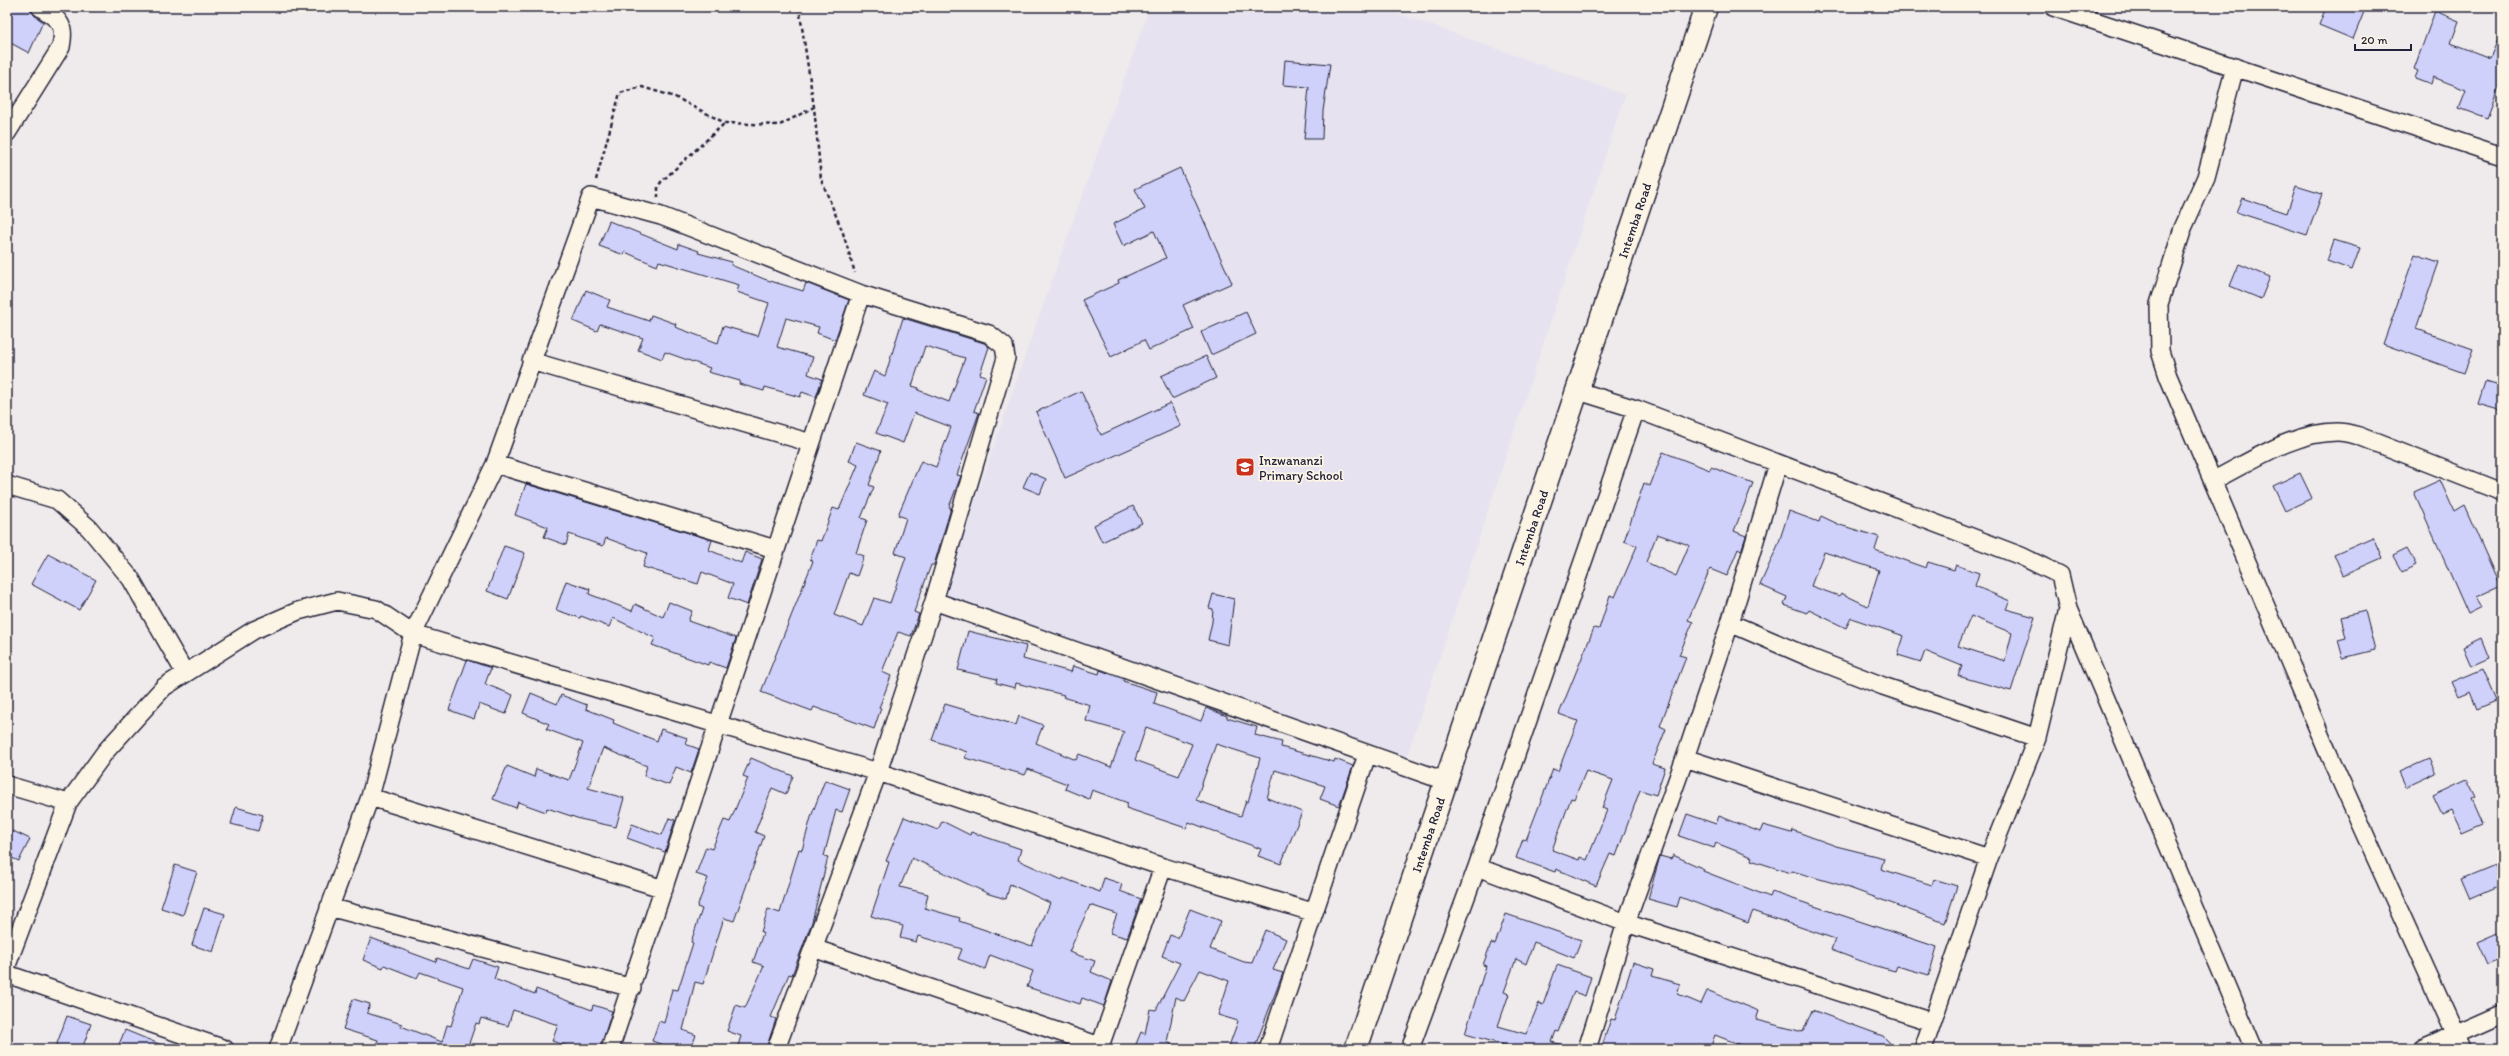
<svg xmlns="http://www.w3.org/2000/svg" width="2509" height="1056" viewBox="0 0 2509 1056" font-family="Itim,sans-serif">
  <rect width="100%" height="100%" fill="#efeaeb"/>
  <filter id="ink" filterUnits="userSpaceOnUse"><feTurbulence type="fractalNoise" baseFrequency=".025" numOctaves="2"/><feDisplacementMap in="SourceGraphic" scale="8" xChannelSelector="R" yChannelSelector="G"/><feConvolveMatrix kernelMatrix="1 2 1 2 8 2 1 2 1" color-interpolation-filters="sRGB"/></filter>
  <g filter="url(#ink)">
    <path fill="#e6e2f0" d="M1150,7H1380L1625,95L1407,756L942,597L1032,336Z"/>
    <path fill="#d0d1fa" stroke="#22223b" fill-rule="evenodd" d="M11,7H30L34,15L43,22L29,53L7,41V12Z
      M2326,7H2366L2353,39L2319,25Z
      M2435,11L2459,21L2451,43L2490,58L2502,30V79L2487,118L2459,108L2466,90L2433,77L2431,84L2415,78L2418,71L2414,69Z
      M1285,60L1330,64L1323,111L1322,139H1304L1309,87L1283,85Z
      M1180,168L1232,283L1183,305L1194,329L1149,350L1144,340L1111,357L1082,300L1119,283L1118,280L1166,258L1154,231L1123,246L1113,224L1145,209L1135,189Z
      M2296,186L2322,194L2307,235L2236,212L2242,198L2287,213Z
      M609,221L678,249L679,244L699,251L698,253L732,262L731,265L764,279L803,291L806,283L849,300L835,340L817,333L819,327L786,318L777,347L813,357L808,374L822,379L816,397L802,392L800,397L765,387L764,391L739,384L740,381L708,372L710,368L665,352L662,359L638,350L643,338L600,324L597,331L573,321L586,290L610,300L607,307L649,321L651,315L676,324L675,327L718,343L723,326L758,336L769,303L737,292L739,285L659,261L657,266L625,252L624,255L599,246Z
      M2334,240L2360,248L2352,270L2327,261Z
      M2415,254L2439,262L2416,329L2473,349L2464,373L2383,344Z
      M2239,264L2270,277L2261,299L2230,286Z
      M1246,312L1256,334L1211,355L1201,332Z
      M903,318L984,343L989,347L980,374L986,376L974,411L979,413L957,475L961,476L949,507L951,508L934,565H931L914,612L919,614L911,636L898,632L882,672L891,676L879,708H881L874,729L814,707L812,711L761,692L813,561L810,559L817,540L821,541L833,508L839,510L858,465L849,461L856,442L881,451L869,485L874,487L861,518L867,520L856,553L864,556L857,576L849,573L834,615L863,626L874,598L890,603L906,557L895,553L906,518L898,515L921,461L936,467L951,427L914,413L903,443L876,433L888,404L864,395L874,371L885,376ZM925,346L965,358L949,402L918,390L919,388L912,386Z
      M1206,356L1216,378L1172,399L1161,376Z
      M2485,382L2502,387V411L2478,404Z
      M1081,391L1101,435L1170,403L1181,426L1065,478L1036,412Z
      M1663,452L1710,470L1711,467L1753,483L1734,531L1746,536L1741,551L1738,549L1727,576L1710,569L1688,620L1693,622L1679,655L1686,657L1660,726L1666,729L1652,764L1665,768L1656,795L1640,790L1616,856L1610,854L1596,886L1556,869L1555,872L1516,858L1523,839L1526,840L1553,769L1558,771L1575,728L1578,721L1559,714L1594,628L1599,629L1610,595L1615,597L1637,546L1624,541L1644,483L1650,486ZM1657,534L1689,545L1676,576L1646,562ZM1586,771L1613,780L1602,808L1607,810L1587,860L1580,857L1579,860L1552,850L1571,798L1574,799Z
      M1030,472L1046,479L1040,494L1023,487Z
      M2300,473L2312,498L2285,511L2273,486Z
      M2440,480L2454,511L2464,505L2500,586L2476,597L2482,607L2468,614L2414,492Z
      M526,484L712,540L709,550L741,563L745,552L762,559L747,605L728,598L733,584L702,572L698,584L643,567L647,553L606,538L603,546L569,534L566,545L544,537L548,527L515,515Z
      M1133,506L1142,523L1102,542L1094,525Z
      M1789,511L1819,522L1821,516L1840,525L1879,537L1875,550L1926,568L1928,562L1954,570L1956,565L1979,573L1975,586L2010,601L2006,609L2035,617L2011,691L1958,676L1962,666L1925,651L1921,662L1898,655L1904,636L1851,618L1846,628L1809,610L1807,613L1784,605L1787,597L1760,585L1778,545ZM1824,552L1879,570L1868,606L1841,593L1839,596L1811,586ZM1971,616L2012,633L2005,661L1958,646Z
      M2373,537L2382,558L2343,575L2334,554Z
      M504,546L525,553L508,599L487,591Z
      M2407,549L2416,565L2402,572L2393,556Z
      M48,554L96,580L79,610L31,584Z
      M566,581L590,589L589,594L632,611L635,604L663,617L669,602L692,611L688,621L736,638L726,668L709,662L708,665L652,645L655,638L613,618L609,627L581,616L580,618L556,610Z
      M1213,594L1234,599L1228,645L1208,640L1212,622L1213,609L1209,608Z
      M2365,611L2375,650L2343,658L2338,640L2346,638L2341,617Z
      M968,631L1026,646L1023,659L1071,672L1073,666L1099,674L1100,670L1124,679L1123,681L1157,692L1154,704L1201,721L1206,708L1227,716V718L1257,727L1255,735L1282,742L1281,747L1334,762L1335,759L1353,766L1339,806L1320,799L1325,786L1275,770L1267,798L1302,812L1281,864L1258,856L1261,849L1189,822L1186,828L1126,808L1128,803L1092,790L1089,799L1065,789L1067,784L1028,769L1025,775L965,758L967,752L932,740L945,704L1016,725L1019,716L1043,725L1036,743L1076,760L1079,754L1111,767L1124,732L1086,721L1090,705L1063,697L1064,695L1016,683L1015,688L996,683L997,679L958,670ZM1146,727L1192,744L1179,776L1135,760ZM1216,744L1260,758L1248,802L1246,801L1241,816L1196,800Z
      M2481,638L2489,658L2471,666L2463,647Z
      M467,660L491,668L485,684L513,695L506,714L479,704L474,719L449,710Z
      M2482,669L2496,701L2477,709L2470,692L2458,697L2451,682Z
      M531,693L557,704L561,695L587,705L586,709L614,720L613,723L657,741L661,729L687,738L685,744L699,749L691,773L676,767L669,785L644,776L647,766L603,748L588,788L624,798L616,827L580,819L547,808L546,812L518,802L516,808L493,799L507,766L534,777L536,769L569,780L583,743L546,729L549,724L523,713Z
      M751,758L793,776L786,794L772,788L755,832L764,836L734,921L724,918L703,984L695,982L683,1030L696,1035L691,1049H674L652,1041L659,1021L664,1023L672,989L678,990L693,943L691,942L702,909L697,907L708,878L696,874L706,847L712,849L724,820L730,822L748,778L743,776Z
      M2429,759L2436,773L2406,787L2399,772Z
      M2467,779L2476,797L2472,799L2483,824L2462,833L2451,810L2442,814L2433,795Z
      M825,780L850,789L842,812L836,810L824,856L828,857L812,922L792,975L789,974L771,1017L776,1019L766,1049H737L741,1036L727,1031L736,1005L745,1008L764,966L753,962L763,933L761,932L768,909L780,913L799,849L802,850L812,814Z
      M236,807L263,815L258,831L231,824Z
      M1687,814L1716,824L1719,816L1760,832L1763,825L1791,833L1792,830L1836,846L1884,858L1881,869L1932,885L1934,879L1957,886L1945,923L1844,886L1792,871L1791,873L1751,860L1752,857L1716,843L1714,848L1679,836Z
      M904,817L938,830L942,821L970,835L971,832L1021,849L1018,860L1062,880L1063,878L1100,892L1104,878L1122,884L1120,891L1141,899L1127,938L1110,933L1117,914L1090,905L1069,952L1095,961L1091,972L1112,981L1104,1006L1082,998L1080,1004L1027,987L1033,971L990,955L985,969L958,959L962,949L918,936L916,942L900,938L903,926L871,916L889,862L886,861ZM912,858L989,894L1006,899L1010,884L1050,903L1032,946L959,921L960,918L925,908L928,894L900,887Z
      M669,818L675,820L665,852L627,838L632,824L662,835Z
      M13,831L30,839L19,861L7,856V844Z
      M1673,855L1704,869L1703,871L1770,897L1772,892L1937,947L1929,975L1897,966L1895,971L1872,965L1831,950L1835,939L1753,911L1748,923L1680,897L1677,907L1648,899L1660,856L1671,859Z
      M2495,864L2502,885L2470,899L2461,878Z
      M175,865L197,872L183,915L161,908Z
      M204,908L225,914L213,952L192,945Z
      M1190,909L1221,921L1210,949L1244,962L1252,963L1265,930L1286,939L1273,970L1283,973L1254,1049H1228L1238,1021L1218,1015L1229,981L1200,970L1184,1001L1176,997L1167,1042L1181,1049H1134L1141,1032L1145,1034L1150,1009L1156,1010L1180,963L1162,956L1170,935L1178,938Z
      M1506,914L1581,940L1574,958L1534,942L1526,964L1516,959L1504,992L1509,994L1498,1026L1526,1034L1539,1003L1543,1005L1557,965L1591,977L1585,996L1574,992L1558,1032L1556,1031L1552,1042L1563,1045L1562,1049H1519L1465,1034L1486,966L1483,965L1491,943L1495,944Z
      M2502,931V958L2487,964L2477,942Z
      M371,938L436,962L437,958L469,969L473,959L498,967L494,979L535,994L536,989L592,1010L593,1005L612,1011L600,1049H577L552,1041L558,1025L513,1010L508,1026L481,1018L479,1024L476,1023L467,1049H394L377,1044L378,1040L343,1029L353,999L370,1004L367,1013L402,1024L401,1026L442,1042L447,1025L451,1026L463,987L420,972L417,978L384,965L383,968L363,960Z
      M1633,962L1654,969L1652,976L1680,984L1677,994L1701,1004L1707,991H1709L1759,1011L1756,1020L1803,1032L1812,1010L1883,1036L1896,1049H1751L1715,1035L1710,1049H1601L1611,1019L1615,1020Z
      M67,1016L91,1024L82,1049H55Z
      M125,1030L169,1048V1049H117Z"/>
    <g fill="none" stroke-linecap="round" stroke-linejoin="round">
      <defs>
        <path id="street" d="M2053,7L2502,156
          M2235,67L2206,177L2183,228L2159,304L2160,351L2168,376L2329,755L2462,1049
          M7,133L61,47C66,23 59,20 40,7
          M531,361L811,443
          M1575,390L1636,409L2021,556L2060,575L2068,609L2037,738L1989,858L1923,1049
          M495,464L775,549
          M2214,480C2252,461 2293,432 2337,432C2344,432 2352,434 2359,436L2502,492
          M7,485L57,500L89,528L131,579L185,673
          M934,601L1445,781
          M2068,609L2254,1049
          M1730,623L1811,658L1883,686L2037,738
          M1685,758L1989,858
          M7,785L68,803
          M370,797L664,889
          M1477,867L1626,923L1932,1022
          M329,907L632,988
          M813,948L1100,1046
          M7,965L68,803L105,752L164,687L254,630L298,611L337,601L376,609L413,634L878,772L1163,867L1312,912
          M7,974L225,1049
          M278,1049L370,797L413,634L495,464L591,197L661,216L861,294L989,334L1004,346L1006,358L934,601L878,772L776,1049
          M610,1049L861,294
          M1099,1049L1163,867
          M1268,1049L1367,755
          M1410,1049L1477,867L1636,409
          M1587,1049L1626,923L1685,758L1730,623L1778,464
          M2423,1049L2502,1014"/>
        <g id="secondary">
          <path id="s1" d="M1356,1049L1706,7"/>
        </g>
      </defs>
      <use href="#street" stroke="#22223b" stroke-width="20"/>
      <use href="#secondary" stroke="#22223b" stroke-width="25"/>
      <path stroke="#22223b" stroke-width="2.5" stroke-dasharray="4 3" stroke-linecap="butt" d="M799,7L814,107L821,179L843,233L855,273
        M596,180L620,93L642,87L675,97L725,123L780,125L814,107
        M658,198V187L661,182L725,123"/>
      <use href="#street" stroke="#fcf5e5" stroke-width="17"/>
      <use href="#secondary" stroke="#fcf5e5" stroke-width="22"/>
    </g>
  </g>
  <defs>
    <symbol id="school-square" viewBox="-11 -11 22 22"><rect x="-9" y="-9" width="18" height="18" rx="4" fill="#c8321e" stroke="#fcf5e5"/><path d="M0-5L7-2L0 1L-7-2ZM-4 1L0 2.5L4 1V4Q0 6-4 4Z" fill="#fff"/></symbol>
  </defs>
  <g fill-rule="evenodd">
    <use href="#school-square" x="1234" y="456" width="22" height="22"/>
  </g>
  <g text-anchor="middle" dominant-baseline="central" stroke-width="3.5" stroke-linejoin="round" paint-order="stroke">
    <g font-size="13" fill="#22223b" stroke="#fcf5e5">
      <text stroke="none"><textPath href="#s1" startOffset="874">Intemba Road</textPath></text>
      <text stroke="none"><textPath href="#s1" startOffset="550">Intemba Road</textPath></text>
      <text stroke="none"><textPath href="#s1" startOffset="226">Intemba Road</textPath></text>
    </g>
    <g font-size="13" fill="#22223b" stroke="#fcf5e5" text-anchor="start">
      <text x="1259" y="460">Inzwananzi<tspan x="1259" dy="15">Primary School</tspan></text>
    </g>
  </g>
  <rect width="2509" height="1056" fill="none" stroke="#fcf5e5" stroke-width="24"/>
  <rect x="12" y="12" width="2485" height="1032" fill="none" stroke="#22223b" stroke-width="1.5" filter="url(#ink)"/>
  <path d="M2355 44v6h56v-6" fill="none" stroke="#22223b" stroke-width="2"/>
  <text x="2361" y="44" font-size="12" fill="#22223b" stroke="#fcf5e5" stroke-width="3" paint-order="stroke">20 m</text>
</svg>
